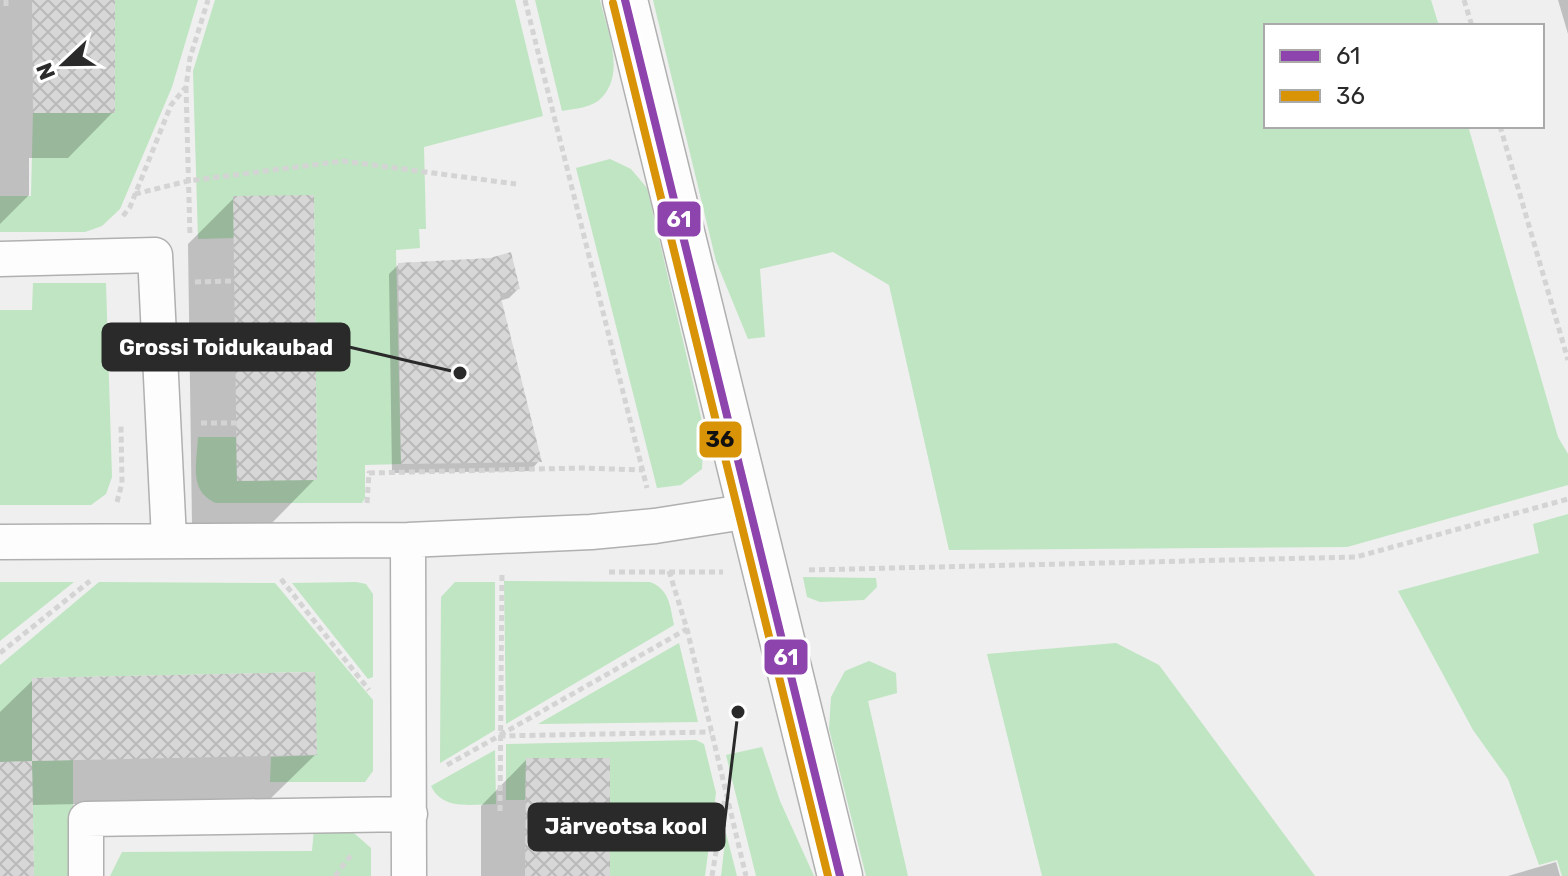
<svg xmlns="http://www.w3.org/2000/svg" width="1568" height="876" viewBox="0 0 1568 876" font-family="Rubik,sans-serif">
  <defs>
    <pattern id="building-cross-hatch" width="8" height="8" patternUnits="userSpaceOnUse" patternTransform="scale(2)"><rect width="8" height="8" fill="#d6d7d6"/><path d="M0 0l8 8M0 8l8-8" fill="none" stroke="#b8b9b8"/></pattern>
  </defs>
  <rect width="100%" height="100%" fill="#eeefee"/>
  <path fill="#bfe5c2" d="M115,0H198L172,87L120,209L102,226L85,232H0V196H31L33,113L115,112Z
    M215,0H515L543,116L424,147L426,229H419L420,248L396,250L401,464L365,465V498L362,503H216C188,491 197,463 198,437H236L237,481L317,479L314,196L234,238L198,239L193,71Z
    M535,0H600C607,31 628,76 598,101C588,108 573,109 562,111Z
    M653,0H1431L1439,26H1266V126H1468L1558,437L1568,454V485L1347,547L949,550L889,285L833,252L760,269L765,337L748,339L716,261Z
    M610,159L631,169L647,188L704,430L702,469L681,485L657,488L576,168Z
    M33,283H106L112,477L106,494L91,505H0V310H32Z
    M1568,514V876H1562L1557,860L1539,865L1508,779L1473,730L1398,591L1539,553L1533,524Z
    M803,577L876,578L877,587L864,600L820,602L807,597Z
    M504,581L650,582C670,590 670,606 674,625L506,724Z
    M0,582H74L0,641Z
    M99,582L275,583L373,700V771L365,782H270L271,757L317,755L314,672L32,678V761L73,760V876H34L32,761L0,762V665Z
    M356,582L366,584L373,594V677L368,679L292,583Z
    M455,582H495V730L440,763L441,597Z
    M679,643L698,722L538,724Z
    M1116,643L1159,665L1315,876H1042L987,654Z
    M869,661L896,673L897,693L868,701L908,876H866L829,729L831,697L845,671Z
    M696,740L704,744L716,793L705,876H610L609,758H526L525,800H506V744Z
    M762,747L780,801L814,876H756L726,755Z
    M495,750L496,804C472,804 443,811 431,786Z
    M348,828L371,848V876H110L122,852L312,851L314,829Z
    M726,833L737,876H721Z"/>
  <path fill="#0003" d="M0,0H113V112L68,158H29V195L0,224Z
    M1558,0H1568V34Z
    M234,198L315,479L270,525H192L188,244Z
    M399,264L518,289L509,298L499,301L539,461L530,471L392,473L389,274Z
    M33,680L315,755L269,800L31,805L32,876H0V712Z
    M526,760L608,876H481V806Z
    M1556,862L1560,876H1508Z"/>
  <path fill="url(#building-cross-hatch)" d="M32,0H115V113H33Z
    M314,195L317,480L237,481L233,196Z
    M511,252L520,289L500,294L542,462L401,464L398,263L490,258Z
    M315,672L317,755L32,761V678Z
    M526,758H610V876H525Z
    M32,761L34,876H0V762Z"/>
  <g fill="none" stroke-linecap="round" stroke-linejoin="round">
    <defs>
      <path id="minor" d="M0,259L155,255L169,539
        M408,540L409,876
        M0,542L408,540L591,532L655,526L750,511
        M86,876V819L410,814"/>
      <path id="secondary" d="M625,0L840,876"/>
    </defs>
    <use href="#minor" stroke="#afb0af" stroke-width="37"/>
    <use href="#secondary" stroke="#afb0af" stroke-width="47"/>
    <path stroke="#d4d4d4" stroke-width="5" stroke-dasharray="6 4" stroke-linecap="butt" d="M6,0V10
      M525,0L647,488
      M1464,0L1472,26
      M186,87L190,237
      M1500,126L1568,360
      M135,194L188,181L343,161L516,184
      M123,216L130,207L171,105L186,87L190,58L208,0
      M195,282L234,281
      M201,423H236
      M117,502L122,483L121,425
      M367,503L369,473L582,468L643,470
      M809,570L1356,557L1568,499
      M669,571L687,629L746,876
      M609,572H723
      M281,579L369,690
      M0,653L90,581
      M500,735L687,629
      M447,765L499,736L711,732
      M500,811L502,572
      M335,876L352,854
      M712,876L725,797"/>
    <use href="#minor" stroke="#fcfdfc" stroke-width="34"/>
    <use href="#secondary" stroke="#fcfdfc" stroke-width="44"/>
    <defs>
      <path id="bus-1" d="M625,0L840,876"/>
      <path id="bus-2" d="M613,3L828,876"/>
    </defs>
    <use href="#bus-1" stroke="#fff" stroke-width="14"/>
    <use href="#bus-2" stroke="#fff" stroke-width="14"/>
    <use href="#bus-1" stroke="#8e44ad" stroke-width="8"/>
    <use href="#bus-2" stroke="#d89306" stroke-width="8"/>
  </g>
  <path fill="none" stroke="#292a29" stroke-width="3" d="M460 373L349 347M738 712L724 827"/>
  <g fill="#292a29" stroke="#fff" stroke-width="3">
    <circle cx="460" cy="373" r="8"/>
    <circle cx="738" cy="712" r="8"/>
  </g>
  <g fill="#292a29" stroke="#292a29" stroke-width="3">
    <rect x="103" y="324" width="246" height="46" rx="8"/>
    <rect x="529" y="804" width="195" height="46" rx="8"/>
  </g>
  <g font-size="22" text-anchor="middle" font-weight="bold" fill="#fff">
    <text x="226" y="355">Grossi Toidukaubad</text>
    <text x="626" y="834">Järveotsa kool</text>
  </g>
  <g stroke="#fff" stroke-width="3">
    <rect x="656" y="200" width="46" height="38" rx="8" fill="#8e44ad"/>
    <rect x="698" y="420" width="45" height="39" rx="8" fill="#d89306"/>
    <rect x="763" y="638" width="46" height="38" rx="8" fill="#8e44ad"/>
  </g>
  <g font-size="22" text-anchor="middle" font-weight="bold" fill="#fff">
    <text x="679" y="227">61</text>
    <text x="786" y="665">61</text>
  </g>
  <g font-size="22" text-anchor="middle" font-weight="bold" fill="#111">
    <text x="720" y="447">36</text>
  </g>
  <rect x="1264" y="24" width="280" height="104" fill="#ffffff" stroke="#a9aaa9" stroke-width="2"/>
  <rect x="1280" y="50" width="40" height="12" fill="#8e44ad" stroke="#a9aaa9" stroke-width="2"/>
  <text x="1336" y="64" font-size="24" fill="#292a29">61</text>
  <rect x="1280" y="90" width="40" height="12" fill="#d89306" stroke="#a9aaa9" stroke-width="2"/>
  <text x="1336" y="104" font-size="24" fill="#292a29">36</text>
  <g transform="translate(64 64) rotate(248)" stroke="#ffffff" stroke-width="6" paint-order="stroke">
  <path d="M0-6L14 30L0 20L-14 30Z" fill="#292a29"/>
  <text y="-12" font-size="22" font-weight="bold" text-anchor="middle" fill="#292a29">N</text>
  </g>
</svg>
